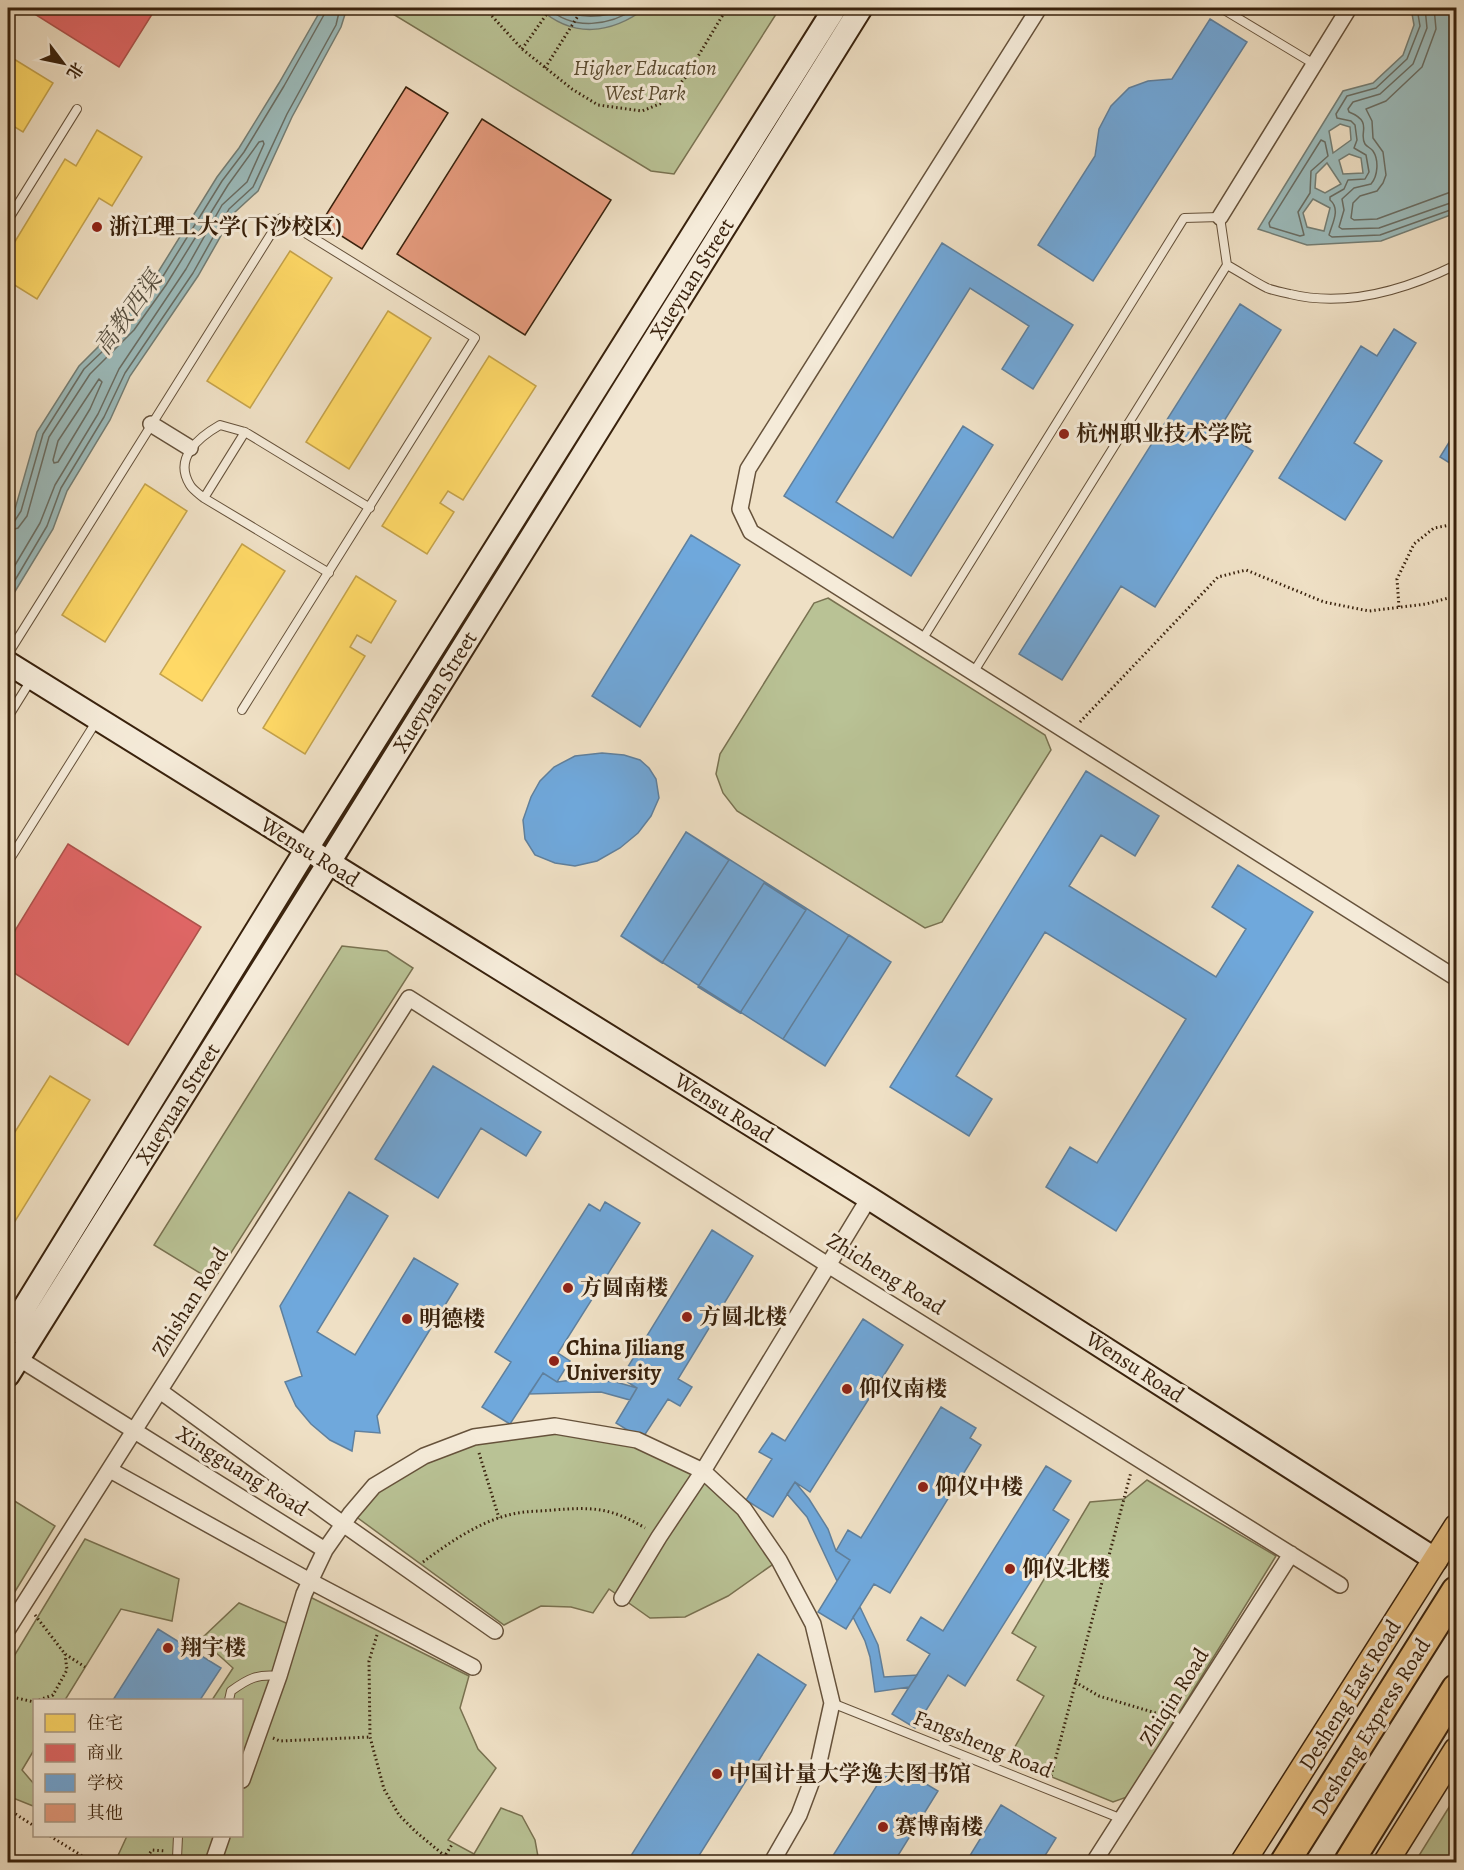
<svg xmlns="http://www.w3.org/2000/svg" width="1464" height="1870" viewBox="0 0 1464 1870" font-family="Alegreya,'Noto Serif SC',serif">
  <rect width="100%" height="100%" fill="#efe0c5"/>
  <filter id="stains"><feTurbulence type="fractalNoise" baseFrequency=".00333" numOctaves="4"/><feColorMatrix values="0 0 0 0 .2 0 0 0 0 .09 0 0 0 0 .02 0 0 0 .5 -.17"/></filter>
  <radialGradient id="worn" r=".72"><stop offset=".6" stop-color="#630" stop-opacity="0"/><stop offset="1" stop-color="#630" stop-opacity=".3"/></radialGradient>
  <path fill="#b9c295" stroke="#797251" stroke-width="1.5" d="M383,8H780L674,174L651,171Z
    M828,598L1045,735L1051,750L942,922L925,928L737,811L723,793L716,774L720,754L814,603Z
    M342,946L387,951L413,968L213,1281L154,1245Z
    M555,1426L637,1440L703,1471L779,1560L728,1596L685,1617L650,1618L609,1589L593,1613L571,1607L541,1606L504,1625L351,1513L424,1456Z
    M1147,1480L1276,1556L1127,1797L1113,1802L1008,1759L1044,1696L1017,1680L1036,1647L1012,1633L1090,1502L1124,1499Z
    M8,1497L55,1526L8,1603Z
    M85,1539L179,1579L172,1621L121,1609L65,1700H34V1750L22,1770L34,1784V1803L33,1806L8,1796V1666Z
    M304,1594L469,1676L460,1708L478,1749L496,1768L448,1840L474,1854L501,1808L522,1816L535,1840L539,1862H115L127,1836H242V1700H212L233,1668L201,1639L239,1603L293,1626Z
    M1456,1796V1862H1415Z"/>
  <path fill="#9cbbbb" stroke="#747e75" stroke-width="1.5" fill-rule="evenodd" d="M322,8H347L341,27L292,117L258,191L234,213L198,276L130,376L110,420L67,491L53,529L8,603V521L15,509L37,432L79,366L123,322L155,277L217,177L239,148L279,83Z
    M539,8H646C611,34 573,39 539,8Z
    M1411,8H1456V213L1381,241L1307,245L1258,229L1343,91L1373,83L1403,55L1414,25ZM1340,124L1350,127L1351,140L1333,153L1329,131ZM1349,154L1361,158L1363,173L1343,174L1339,160ZM1327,163L1341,184L1325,193L1315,188L1316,174ZM1313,199L1330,208L1324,231L1307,227L1303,213Z"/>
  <path fill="#ffd966" stroke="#c4a24b" stroke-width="1.5" d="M9,56L53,83L23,132L10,124L8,128Z
    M97,130L142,157L112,206L99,198L37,299L8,281V253L65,159L76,166Z
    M290,251L332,278L250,408L207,381Z
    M388,311L431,338L349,469L306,442Z
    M489,356L536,386L463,500L448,491L440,503L454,512L427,554L382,526Z
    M145,484L187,511L105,642L62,615Z
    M242,544L285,571L202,701L160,674Z
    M356,576L396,601L371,643L357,635L350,647L365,656L305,754L263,728Z
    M50,1076L90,1100L9,1231L8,1143Z"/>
  <path fill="#e06666" stroke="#ae524b" stroke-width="1.5" d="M25,8H156L119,67Z
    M68,844L201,927L128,1045L8,969V942Z"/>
  <path fill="#6fa8dc" stroke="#5f809e" stroke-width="1.5" d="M1210,19L1247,42L1093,281L1038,245L1095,156L1099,129L1111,106L1129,88L1148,81L1172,79Z
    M942,243L1073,325L1033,389L1002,369L1029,326L970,288L836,502L893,538L963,426L993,445L911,576L784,496Z
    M1240,304L1281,330L1219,429L1253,451L1155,607L1121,586L1062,680L1019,654Z
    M1394,329L1416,343L1354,443L1382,461L1345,520L1279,478L1361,346L1377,356Z
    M1456,431V467L1440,457Z
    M691,535L740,565L640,727L592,696Z
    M602,753L624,755L640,760L649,768L656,779L659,798L651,816L638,833L620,848L597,861L575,866L555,863L535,855L525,839L523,820L531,797L540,781L554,767L575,756Z
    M1086,771L1159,816L1135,856L1101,835L1069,886L1216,977L1246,929L1212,907L1238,865L1313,912L1116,1231L1046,1187L1070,1147L1097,1163L1186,1019L1045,932L956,1076L992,1099L969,1136L890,1087Z
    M686,832L729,860L662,963L621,936Z
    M686,832L891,962L825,1066L621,936Z
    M764,883L806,910L740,1013L698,987Z
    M849,935L891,962L825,1066L783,1039Z
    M433,1066L541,1132L526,1156L481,1128L438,1198L375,1159Z
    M349,1192L388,1216L317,1332L355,1355L414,1258L458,1284L377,1416L380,1433L355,1431L352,1451L330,1440L311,1424L296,1406L285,1382L302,1376L280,1306Z
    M605,1202L640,1223L558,1353L570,1361L557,1382L543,1373L510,1424L482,1407L511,1362L495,1352L589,1204L600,1211Z
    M712,1230L753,1256L678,1379L692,1387L680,1406L668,1399L642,1439L616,1423L637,1388L621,1378Z
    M863,1319L903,1345L810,1492L795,1482L773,1517L746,1500L772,1459L759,1452L772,1433L785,1441Z
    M543,1373L557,1382L580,1379L616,1382L637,1388L630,1400L601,1392L529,1394Z
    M941,1407L976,1428L970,1438L981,1445L890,1593L874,1584L846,1629L818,1612L850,1560L836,1551L848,1530L861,1538Z
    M1046,1466L1071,1481L1053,1510L1069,1520L965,1686L948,1675L915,1728L892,1714L930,1654L907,1640L921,1617L943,1631Z
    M795,1482L809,1499L828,1529L836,1551L850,1560L837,1581L807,1517L787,1494Z
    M860,1607L878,1645L884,1677L917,1675L909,1687L875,1692L870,1657L865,1641L853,1617Z
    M158,1629L221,1668L200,1700H113Z
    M758,1654L806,1685L695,1862H627Z
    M891,1763L938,1791L894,1862H829Z
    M1001,1805L1056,1838L1041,1862H966Z"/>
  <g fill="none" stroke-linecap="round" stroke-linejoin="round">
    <path stroke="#6a6e64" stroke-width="1.5" d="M548,8C573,31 610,26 636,8
      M560,8C576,19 605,19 623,8
      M1417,8L1420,26L1407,59L1376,88L1347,96L1336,114L1337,118L1351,121L1355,125L1357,140L1354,148L1366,155L1369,172L1365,179L1348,180L1344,189L1330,197V200C1341,209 1332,224 1329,235L1332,237L1380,235L1456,208
      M1425,8L1427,28L1413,64L1380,94L1353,102L1348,109L1349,112C1374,122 1358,133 1365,144C1367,147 1371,148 1373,151C1379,160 1378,176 1371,184L1354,188L1342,199L1344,210L1339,227L1342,229L1379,228L1456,201
      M1434,8L1436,29L1422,67L1386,101L1366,109L1372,121L1373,138L1383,152L1386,175L1383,183L1377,191L1360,196L1353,203L1351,218L1354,220L1377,219L1448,193L1456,191
      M1321,140L1325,142L1328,156L1311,171L1310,193L1298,212L1304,235L1300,236L1270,227L1269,223Z
      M99,379L102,382L90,409L58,462L54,463L53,460L58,441Z
      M8,523L14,522L21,511L43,434L84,369L128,327L160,281L222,181L244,152L284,86L325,13L326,8
      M8,531L18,528L27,516L49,437L90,374L134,330L166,285L228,185L259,142L263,141L264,144L247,182L222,205L186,269L119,369L98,414L55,485L40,523L8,577
      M8,592L47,526L61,488L104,417L125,373L193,273L229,209L253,187L287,114L336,25L340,8"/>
  </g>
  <path fill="#e69b7e" stroke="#39220d" stroke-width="1.5" d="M406,87L448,113L362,249L321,223Z
    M482,119L611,200L525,335L397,254Z"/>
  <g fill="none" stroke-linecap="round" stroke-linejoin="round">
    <defs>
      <path id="lane" d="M1221,8L1314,64
        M8,220L77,109
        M1227,265C1240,272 1253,281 1267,288C1274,291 1283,292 1290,294C1347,308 1405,290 1456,265
        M204,498C199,494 193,490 190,485C173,458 199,437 220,425L245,432
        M329,573L204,498L245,432L370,508
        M922,640L1184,218L1220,217L1227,265L973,673
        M8,654L281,218L475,338L242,710
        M8,717L31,680
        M8,862L96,722
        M229,1700L231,1691C249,1678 257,1674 279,1676
        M832,1703L1122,1819
        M178,1836L177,1858L179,1862"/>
      <path id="street" d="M1039,8L748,469L740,509L751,532L1456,978
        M1220,217L1349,8
        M151,424L190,448
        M18,1358L325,1550
        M160,1391L343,1524L495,1631
        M110,1470L310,1581L473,1667
        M622,1598L659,1537L703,1471L869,1198
        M8,1629L409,998L828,1265L1340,1585
        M242,1780L279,1676L304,1594L325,1550L351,1513L374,1486L424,1456L474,1437L555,1426L637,1440L703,1471L744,1509L779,1560L813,1624L832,1703L819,1762L799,1815L772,1862
        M213,1862L222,1836
        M1094,1862L1291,1554"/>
      <path id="secondary" d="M8,663L869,1198L1436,1560
        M8,1334L306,850L835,8
        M8,1375L328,864L861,8"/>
      <path id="primary" d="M1243,1862L1456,1527
        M1386,1862L1456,1750"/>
      <path id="highway" d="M1285,1862L1456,1591
        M1349,1862L1456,1689"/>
    </defs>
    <use href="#lane" stroke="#66523b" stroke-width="10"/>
    <use href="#street" stroke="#66523b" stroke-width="18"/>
    <use href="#secondary" stroke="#39220d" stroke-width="26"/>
    <use href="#primary" stroke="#39220d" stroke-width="27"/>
    <use href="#highway" stroke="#39220d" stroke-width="32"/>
    <path stroke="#39220d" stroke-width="3" stroke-dasharray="1.5 3" stroke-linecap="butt" d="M481,8L491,15L522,49L572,89L598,105L642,111L662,103L685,78L727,8
      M589,8H594
      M522,49L551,8
      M545,68L583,8
      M1399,607L1397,579L1414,544L1434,528L1456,524
      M1080,722L1218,577L1246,570L1324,602L1369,611L1426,604L1456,596
      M479,1453L499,1518
      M423,1562C453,1540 487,1516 525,1512C534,1511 544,1511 553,1510C592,1507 610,1507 645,1528
      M35,1615L65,1654L85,1667
      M377,1635L369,1661L370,1737L384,1789L399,1815L416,1832L445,1856
      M1075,1682L1099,1696L1169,1717
      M8,1696L34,1702
      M39,1700L53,1695L67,1670L65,1654
      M273,1738L280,1741L370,1737
      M1051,1776L1131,1472
      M8,1809L34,1826
      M50,1836L92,1862
      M140,1862L147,1857L152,1850L165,1851
      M441,1862L453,1843
      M469,1862L474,1855"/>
    <use href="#lane" stroke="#f5ebd9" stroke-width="8"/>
    <use href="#street" stroke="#f5ebd9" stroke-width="15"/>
    <use href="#secondary" stroke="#f5ebd9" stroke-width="22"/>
    <use href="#primary" stroke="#e8c082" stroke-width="24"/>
    <use href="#highway" stroke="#e8c082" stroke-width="28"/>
  </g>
  <g fill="#8f2418" stroke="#f5ebd9" stroke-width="2">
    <circle cx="97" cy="227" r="6"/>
    <circle cx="1064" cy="434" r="6"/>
    <circle cx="568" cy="1288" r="6"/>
    <circle cx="687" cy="1317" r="6"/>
    <circle cx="407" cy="1319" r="6"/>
    <circle cx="554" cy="1361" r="6"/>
    <circle cx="847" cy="1389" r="6"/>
    <circle cx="923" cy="1487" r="6"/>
    <circle cx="1010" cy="1569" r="6"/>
    <circle cx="168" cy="1648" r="6"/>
    <circle cx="717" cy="1774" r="6"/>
    <circle cx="883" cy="1827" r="6"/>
  </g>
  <g text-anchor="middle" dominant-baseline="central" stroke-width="6" stroke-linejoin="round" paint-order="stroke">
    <g font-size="22" font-style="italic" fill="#594a2f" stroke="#f5ebd9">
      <text x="645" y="68">Higher Education<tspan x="645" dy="25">West Park</tspan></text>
    </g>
    <g font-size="22" font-weight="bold" fill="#39220d" stroke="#f5ebd9" text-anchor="start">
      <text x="109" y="227">浙江理工大学(下沙校区)</text>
      <text x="1076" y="434">杭州职业技术学院</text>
      <text x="580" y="1288">方圆南楼</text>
      <text x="699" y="1317">方圆北楼</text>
      <text x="419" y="1319">明德楼</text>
      <text x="566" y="1348">China Jiliang<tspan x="566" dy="25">University</tspan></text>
      <text x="859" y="1389">仰仪南楼</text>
      <text x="935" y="1487">仰仪中楼</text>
      <text x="1022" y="1569">仰仪北楼</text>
      <text x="180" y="1648">翔宇楼</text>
      <text x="729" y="1774">中国计量大学逸夫图书馆</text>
      <text x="895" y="1827">赛博南楼</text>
    </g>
    <g font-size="22" fill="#39220d" stroke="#f5ebd9">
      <text transform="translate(692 279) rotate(-58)">Xueyuan Street</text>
      <text transform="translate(435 692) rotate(-58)">Xueyuan Street</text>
      <text transform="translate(310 852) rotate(32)">Wensu Road</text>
      <text transform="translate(178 1104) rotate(-58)">Xueyuan Street</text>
      <text transform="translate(724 1108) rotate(32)">Wensu Road</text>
      <text transform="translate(886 1274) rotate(32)">Zhicheng Road</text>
      <text transform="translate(190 1302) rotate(-58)">Zhishan Road</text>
      <text transform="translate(1135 1367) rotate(33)">Wensu Road</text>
      <text transform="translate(242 1471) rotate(32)">Xingguang Road</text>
      <text transform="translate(1350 1695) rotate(-58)">Desheng East Road</text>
      <text transform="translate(1174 1697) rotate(-58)">Zhiqin Road</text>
      <text transform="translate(1371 1727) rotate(-58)">Desheng Express Road</text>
      <text transform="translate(983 1744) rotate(22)">Fangsheng Road</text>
    </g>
    <g font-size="24" font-style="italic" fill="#575041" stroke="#f5ebd9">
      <text transform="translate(128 313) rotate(-54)">高教西渠</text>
    </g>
  </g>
  <rect width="1464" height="1870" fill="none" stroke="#efe0c5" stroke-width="30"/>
  <rect x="9" y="9" width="1446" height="1852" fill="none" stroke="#39220d" stroke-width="3"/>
  <rect x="15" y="15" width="1434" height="1840" fill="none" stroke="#39220d" stroke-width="1.5"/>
  <rect x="33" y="1699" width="210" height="138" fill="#f5ebd9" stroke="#aa9b87" stroke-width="1.5"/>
  <rect x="45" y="1714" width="30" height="18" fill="#ffd966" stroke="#aa9b87" stroke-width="1.5"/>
  <text x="87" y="1729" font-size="18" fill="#39220d">住宅</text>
  <rect x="45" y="1744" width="30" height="18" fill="#e06666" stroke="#aa9b87" stroke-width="1.5"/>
  <text x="87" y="1759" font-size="18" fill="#39220d">商业</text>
  <rect x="45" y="1774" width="30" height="18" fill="#6fa8dc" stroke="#aa9b87" stroke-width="1.5"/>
  <text x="87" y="1789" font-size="18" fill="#39220d">学校</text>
  <rect x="45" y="1804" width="30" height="18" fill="#e69b7e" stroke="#aa9b87" stroke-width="1.5"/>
  <text x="87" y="1819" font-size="18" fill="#39220d">其他</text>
  <g transform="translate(63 63) rotate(122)" stroke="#f5ebd9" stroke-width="4.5" paint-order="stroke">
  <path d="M0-4.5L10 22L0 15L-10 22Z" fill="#39220d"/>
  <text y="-9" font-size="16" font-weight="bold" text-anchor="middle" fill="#39220d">北</text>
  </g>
  <rect width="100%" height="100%" filter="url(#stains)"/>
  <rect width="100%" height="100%" fill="url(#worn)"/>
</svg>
